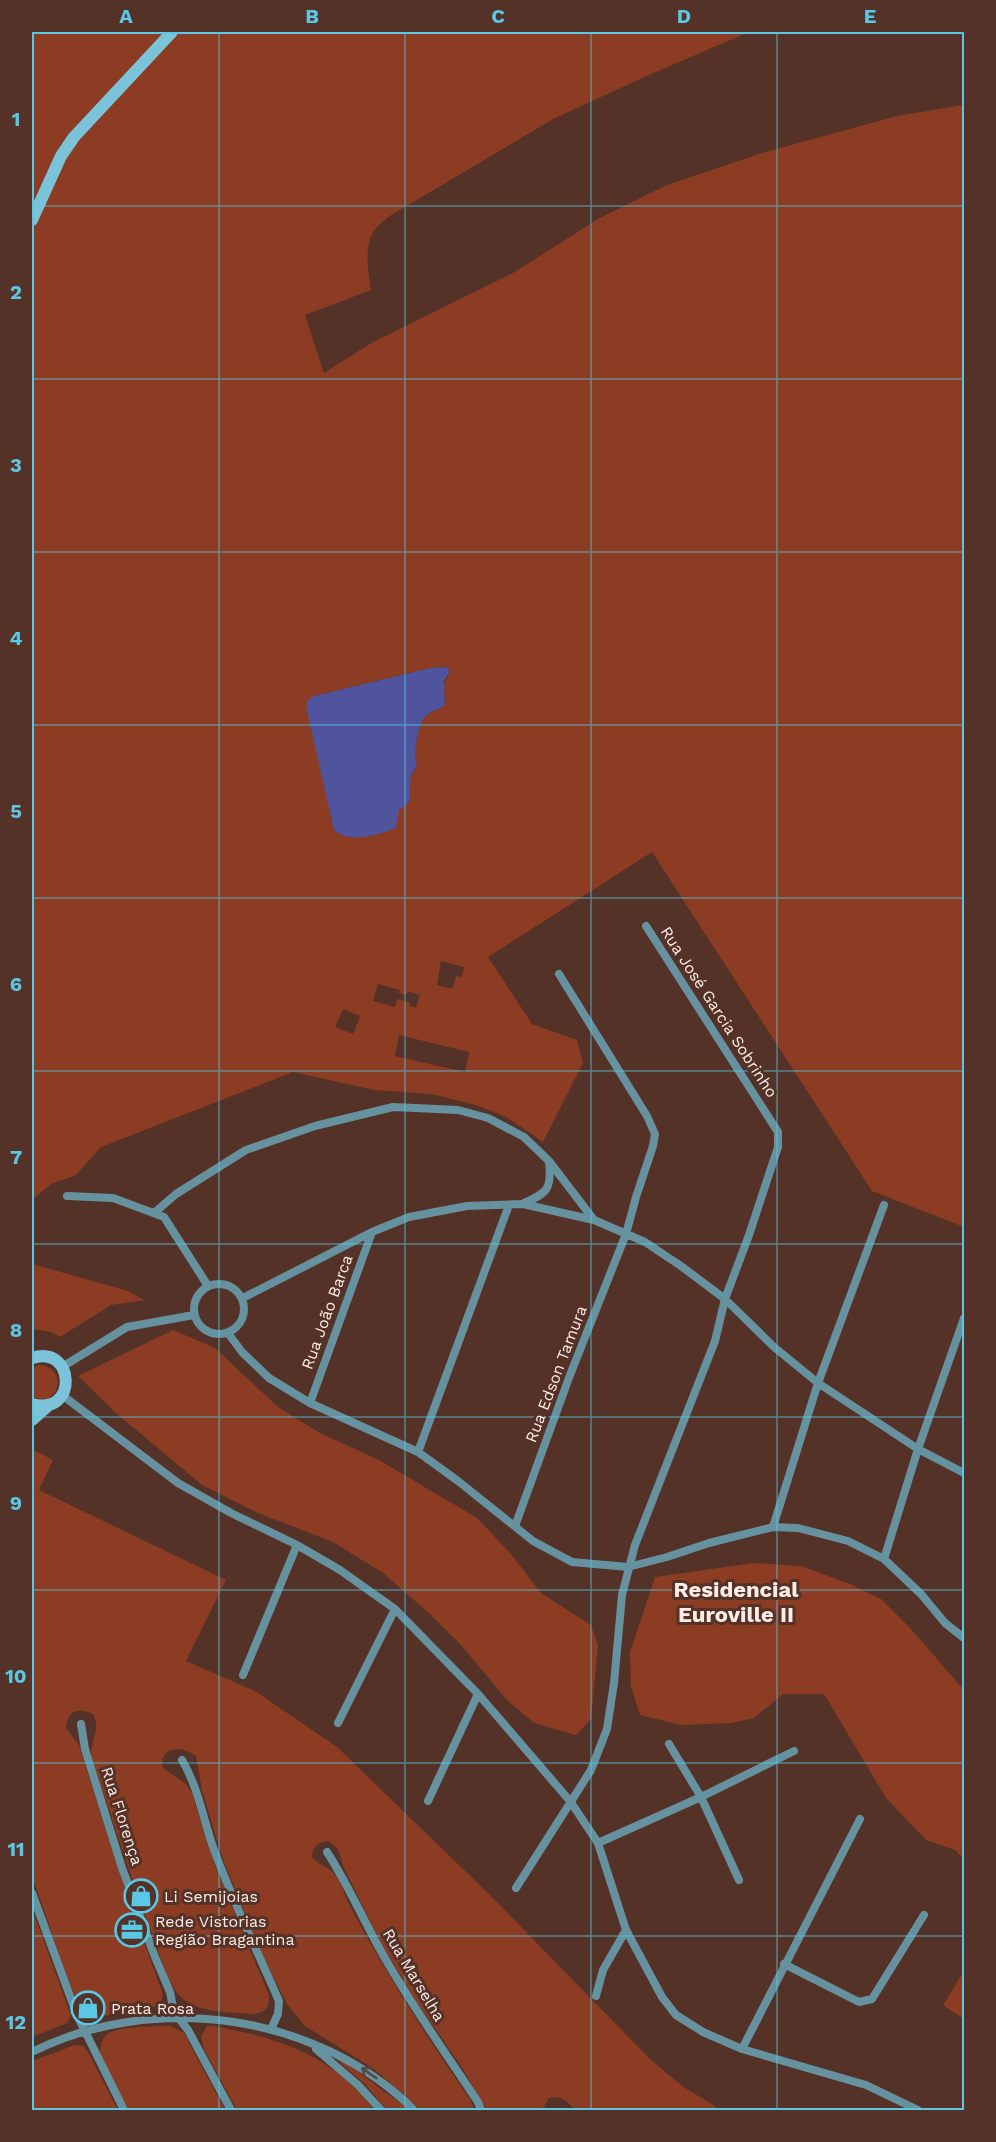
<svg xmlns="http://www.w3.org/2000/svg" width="996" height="2142" viewBox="0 0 996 2142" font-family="'Work Sans',sans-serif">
  <rect width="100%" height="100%" fill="#543228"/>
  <path fill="#8b3c23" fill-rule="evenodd" d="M32,32H749L649,75L555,118L388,217C384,221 377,226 374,231C363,247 369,272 371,290L305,315L324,373L373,342L513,273L598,219L667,185L762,153L897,116L964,105V1227L872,1191L652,852L488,957L532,1024L577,1040L583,1063L543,1142L508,1118L479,1106L432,1094L374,1090L293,1072L101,1147L76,1175L51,1184L32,1200ZM447,667L448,677C440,685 447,695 445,705C439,710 430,711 425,717C417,726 413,756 417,767L409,779V802L399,810L314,696L429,668ZM441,961L464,967L462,977L456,976L452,989L437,985ZM378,984L400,990L399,993L406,995L408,991L420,995L416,1008L410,1006V1003L397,999L395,1007L373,1001ZM343,1009L360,1016L353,1034L335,1027ZM399,1035L469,1052L465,1072L395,1056Z
    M32,1264L125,1290L145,1300L111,1305L60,1337L51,1332L32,1329Z
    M173,1330L215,1348L278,1407L320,1433L379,1460L477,1518L511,1554L541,1593L591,1625L598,1645L591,1719L576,1735L534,1723L507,1700L461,1645L430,1614L383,1573L333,1542L258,1513L202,1485L116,1413L78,1376Z
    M38,1365C60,1365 65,1390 46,1400L32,1397V1368Z
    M32,1449L53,1460L39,1490L226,1580L186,1661L255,1691L337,1747L493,1898L650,2059L682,2086L715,2106L717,2110H574C569,2101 560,2095 549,2098L542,2110H487L461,2066L416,2001L380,1941L344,1868L338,1849L329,1841L319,1843L313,1849L312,1857C319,1866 331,1867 337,1877C343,1887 346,1900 352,1910C387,1975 427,2037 469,2098L475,2110H421L374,2069L305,2026L287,2004L262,1954L222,1857L202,1790L196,1756C183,1745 158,1746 163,1768L186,1784L192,1793L215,1866L269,1995C270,2007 266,2012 255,2014C232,2012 197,2014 180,1996C169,1985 161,1958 155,1942C131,1881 113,1818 91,1756C91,1739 101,1730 93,1714C78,1707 67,1711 66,1728L79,1745L127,1896L163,1994L161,2001L154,2007L97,2017L84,2013L79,2006L63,1965L32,1876Z
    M753,1563L801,1566L850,1584L881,1599L911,1629L964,1690V1859L955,1850L926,1840L886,1798L824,1694H783L754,1718L731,1723L681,1725L640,1715L631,1687L630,1652L655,1577Z
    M32,1908L71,2016L67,2023L32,2037Z
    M964,1971V2019L943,2005Z
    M170,2026L184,2033L225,2110H129C122,2096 102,2067 100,2052C100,2047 102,2039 106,2035C116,2026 157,2026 170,2026Z
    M207,2026H213C278,2038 332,2054 374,2110H237L204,2049L201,2037Z
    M75,2045L83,2046L88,2052L118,2110H32V2061Z
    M337,2060L349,2065L409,2110H387L365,2084Z"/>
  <path fill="#4f549c" d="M447,667L450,672L444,681L445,705C439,710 429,711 425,717C417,726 413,757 417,767C406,777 412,789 409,802L399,810L396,828C379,835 349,844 334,830L307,711V701L314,696L430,668Z"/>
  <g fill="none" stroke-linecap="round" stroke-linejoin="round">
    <path stroke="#66929f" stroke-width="8" d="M67,1196L113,1198L164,1217L208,1286
      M524,1203C548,1193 552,1188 549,1162
      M154,1213L176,1194L246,1150L315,1126L393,1107L458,1110L488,1118L524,1137L549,1161L594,1220
      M194 1309a25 25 0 1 1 50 0a25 25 0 1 1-50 0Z
      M243,1298L372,1232L409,1217L467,1206L523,1204L594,1220L645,1242L681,1266L725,1299L774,1347L818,1383L918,1449L964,1473
      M228,1333L242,1352L269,1378L310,1403L418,1452L458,1481L533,1541L572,1562L628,1567L667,1557L709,1543L773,1527L798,1528L848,1541L884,1559L921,1594L945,1623L964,1638
      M62,1367L127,1327L194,1315
      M62,1395L178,1483L231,1513L297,1545L340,1570L395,1609L478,1694L570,1801L598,1843L626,1930L662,1997L676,2015L703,2032L742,2049L866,2085L918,2110
      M310,1403L372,1232
      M418,1452L509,1205
      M515,1526L570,1375L626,1234L636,1197L653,1146L655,1134L647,1116L559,974
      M773,1527L818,1383L884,1205
      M884,1559L918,1449L964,1318
      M243,1675L297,1545
      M338,1723L395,1609
      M81,1724L85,1749L122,1868L155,1957L170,1992L174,2012L188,2030L231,2110
      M669,1744L701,1797L739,1880
      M182,1760C198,1787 203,1818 213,1847C232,1900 257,1950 279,2001L278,2014L271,2029
      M428,1801L478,1694
      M598,1843L701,1797L794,1751
      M327,1852C349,1886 365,1924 386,1960C414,2009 447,2055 478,2102L481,2110
      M516,1888L591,1770L607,1729L614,1683L622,1595L635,1545L715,1341L725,1299L749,1235L778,1147V1132L646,926
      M32,1893L77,2015L124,2110
      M784,1964L859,2002L872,1999L924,1915
      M596,1996L603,1970L626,1930
      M316,2049L358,2085L381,2110
      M742,2049L860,1819
      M32,2052C154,1991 316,2013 414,2110"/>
    <path stroke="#7ac3d8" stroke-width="12" d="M32,220L61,156L74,137L172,32
      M32,1358C76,1344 78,1417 32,1404
      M32,1420L49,1405"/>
  </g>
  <defs><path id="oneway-shaft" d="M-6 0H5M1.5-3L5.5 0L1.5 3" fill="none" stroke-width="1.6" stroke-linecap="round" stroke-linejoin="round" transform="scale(1.5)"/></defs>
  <use stroke="#584540" href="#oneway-shaft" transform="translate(369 2073) rotate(-145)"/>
  <path fill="none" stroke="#5ac8e5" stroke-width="1.5" stroke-opacity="0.55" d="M219,32V2110M405,32V2110M591,32V2110M777,32V2110M32,206H964M32,379H964M32,552H964M32,725H964M32,898H964M32,1071H964M32,1244H964M32,1417H964M32,1590H964M32,1763H964M32,1936H964"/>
  <defs>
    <symbol id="shop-ring" viewBox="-11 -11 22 22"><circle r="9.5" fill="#543228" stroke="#5ac8e5" stroke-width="1.5"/><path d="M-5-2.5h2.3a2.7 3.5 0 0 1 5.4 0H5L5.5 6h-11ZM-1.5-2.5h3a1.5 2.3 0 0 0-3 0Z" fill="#5ac8e5"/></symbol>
    <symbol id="office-ring" viewBox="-11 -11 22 22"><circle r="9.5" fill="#543228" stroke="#5ac8e5" stroke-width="1.5"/><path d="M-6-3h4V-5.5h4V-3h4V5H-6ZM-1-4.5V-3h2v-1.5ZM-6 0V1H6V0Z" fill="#5ac8e5"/></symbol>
  </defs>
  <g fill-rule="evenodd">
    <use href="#shop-ring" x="122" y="1877" width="38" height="38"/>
    <use href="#office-ring" x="113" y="1911" width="38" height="38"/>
    <use href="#shop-ring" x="69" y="1989" width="38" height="38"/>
  </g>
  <g text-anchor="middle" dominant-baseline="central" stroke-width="6" stroke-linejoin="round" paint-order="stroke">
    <g font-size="16" fill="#feece6" stroke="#543228">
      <text transform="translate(719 1012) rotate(57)">Rua José Garcia Sobrinho</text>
      <text transform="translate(327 1312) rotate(-70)">Rua João Barca</text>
      <text transform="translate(556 1374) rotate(-69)">Rua Edson Tamura</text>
      <text transform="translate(122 1816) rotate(72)">Rua Florença</text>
      <text transform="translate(414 1975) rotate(59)">Rua Marselha</text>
    </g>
    <g font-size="16" fill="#feece6" stroke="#543228" text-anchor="start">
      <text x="164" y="1896">Li Semijoias</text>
      <text x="155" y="1921">Rede Vistorias<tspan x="155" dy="18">Região Bragantina</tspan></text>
      <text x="111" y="2008">Prata Rosa</text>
    </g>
    <g font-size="22" font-weight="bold" fill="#feece6" stroke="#543228">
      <text x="736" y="1589">Residencial<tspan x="736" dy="25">Euroville II</tspan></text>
    </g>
  </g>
  <rect width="996" height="2142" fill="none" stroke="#543228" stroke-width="66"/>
  <rect x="33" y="33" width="930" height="2076" fill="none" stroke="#5ac8e5" stroke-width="2"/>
  <g font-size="20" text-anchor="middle" font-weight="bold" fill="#5ac8e5">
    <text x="126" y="23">A</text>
    <text x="312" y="23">B</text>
    <text x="498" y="23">C</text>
    <text x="684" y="23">D</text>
    <text x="870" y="23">E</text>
    <text x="16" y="126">1</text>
    <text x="16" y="299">2</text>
    <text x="16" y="472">3</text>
    <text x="16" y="645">4</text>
    <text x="16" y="818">5</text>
    <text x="16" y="991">6</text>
    <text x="16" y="1164">7</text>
    <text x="16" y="1337">8</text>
    <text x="16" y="1510">9</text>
    <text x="16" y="1683">10</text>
    <text x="16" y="1856">11</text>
    <text x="16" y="2029">12</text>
  </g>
</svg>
